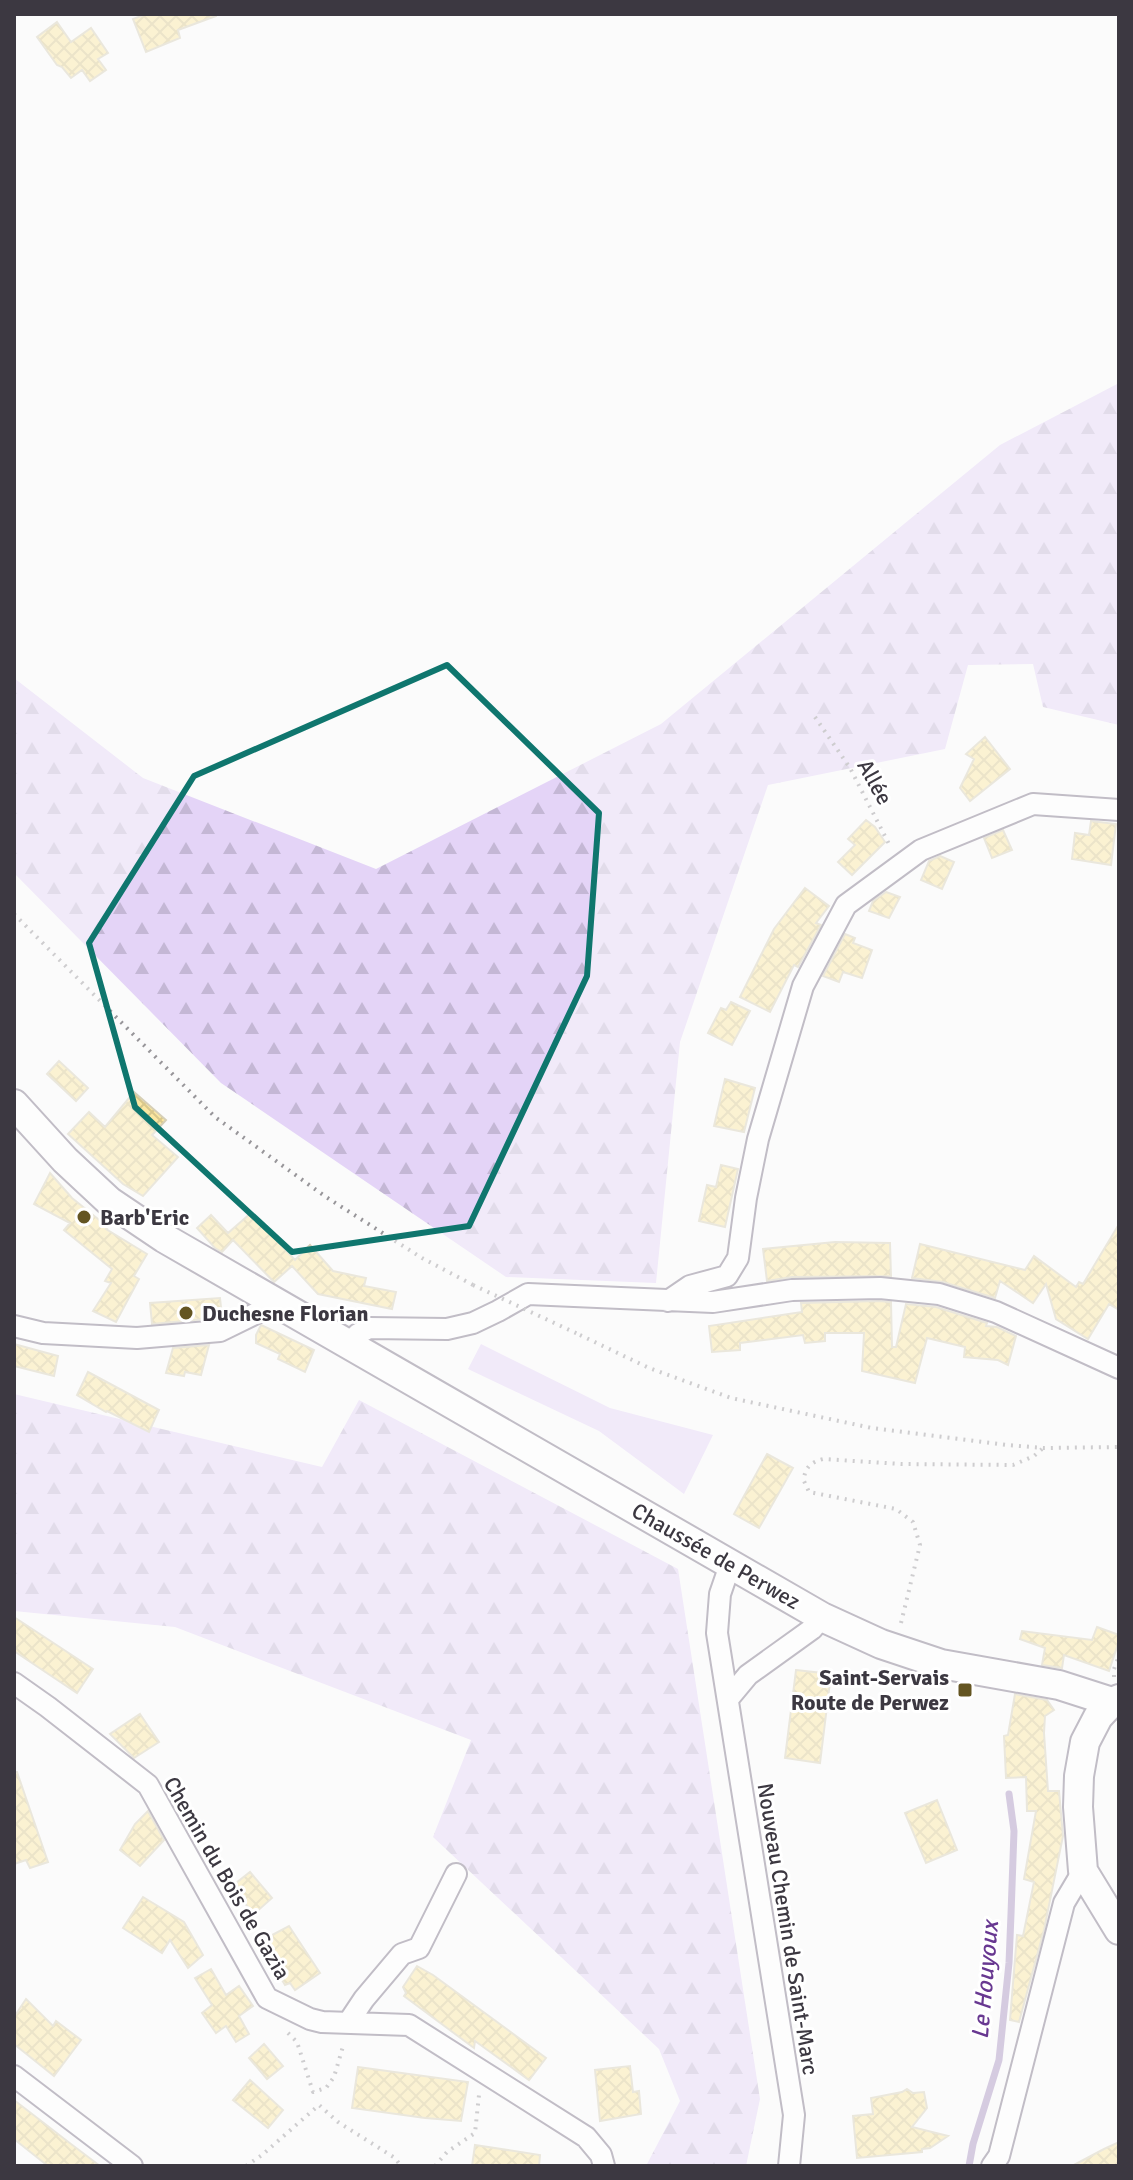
<svg xmlns="http://www.w3.org/2000/svg" width="1133" height="2180" viewBox="0 0 1133 2180" font-family="Signika,sans-serif">
  <defs>
    <pattern id="forest-firs" width="22" height="20" patternUnits="userSpaceOnUse" patternTransform="scale(2)"><rect width="22" height="20" fill="#e4d4f7"/><path d="M5 1l3.5 6h-7zM16 11l3.5 6h-7z" fill="#c4b7d5"/></pattern>
    <pattern id="building-cross-hatch" width="8" height="8" patternUnits="userSpaceOnUse" patternTransform="scale(2)"><rect width="8" height="8" fill="#fbe7a1"/><path d="M0 0l8 8M0 8l8-8" fill="none" stroke="#d8c78c"/></pattern>
  </defs>
  <rect width="100%" height="100%" fill="#fbfbfb"/>
  <path fill="#e4d4f7" d="M481,1344L610,1408L713,1435L684,1494L599,1431L468,1369Z"/>
  <path fill="url(#forest-firs)" d="M1119,383V725L1043,707L1033,664L968,665L945,749L768,785L680,1042L656,1283L506,1277L221,1083L14,873V678L143,778L376,869L661,724L1000,445Z
    M14,1394L322,1467L359,1400L678,1569L760,2099L746,2166H646L680,2101L659,2049L433,1837L471,1740L175,1627L14,1611Z"/>
  <g fill="none" stroke-linecap="round" stroke-linejoin="round">
    <path stroke="#a791bf" stroke-width="7" d="M969,2166L973,2144L999,2060L1009,1963L1011,1914L1014,1831L1009,1794"/>
  </g>
  <path fill="url(#building-cross-hatch)" stroke="#d6cfb7" stroke-width="2" d="M146,14H216V16L178,30L180,38L146,52L133,19Z
    M57,22L71,42L91,28L108,53L98,59L106,70L90,81L82,70L71,78L62,67L57,65L37,37Z
    M985,737L1010,769L970,801L960,788L974,759L966,754Z
    M866,820L875,827L885,842L852,875L838,862L855,845L848,839Z
    M1091,821L1116,824L1111,865L1072,859L1075,833L1089,835Z
    M1003,830L1012,850L992,858L984,838Z
    M940,856L954,862L942,889L921,880L929,861Z
    M805,888L829,906L816,923L821,925L798,967L794,965L770,1012L740,997L774,929Z
    M886,892L900,897L889,918L869,911L873,901Z
    M845,934L855,938L853,943L872,950L862,978L843,972L839,982L823,976Z
    M731,1002L750,1011L732,1045L708,1033L721,1008L726,1010Z
    M59,1061L88,1088L76,1101L47,1074Z
    M725,1079L755,1088L744,1132L714,1126Z
    M134,1092L166,1120L152,1135L178,1157L143,1196L123,1184L68,1134L89,1112L105,1127Z
    M721,1165L738,1169L725,1227L699,1221L707,1185L716,1187Z
    M50,1173L72,1198L108,1227L106,1229L147,1254L134,1276L139,1279L116,1322L93,1311L111,1283L105,1281L112,1269L64,1230L70,1223L34,1204Z
    M251,1213L295,1260L310,1245L333,1271L366,1278L364,1286L396,1292L392,1309L318,1294L292,1266L274,1282L233,1240L222,1252L215,1248L197,1228L211,1215L228,1233Z
    M1119,1224V1310L1109,1304L1088,1339L1056,1319L1046,1284L1033,1303L1000,1281L995,1298L943,1282L912,1278L920,1244L1025,1270L1034,1256L1076,1287L1079,1282L1083,1284Z
    M835,1242L890,1243L891,1276L792,1277L767,1281L763,1249Z
    M220,1298L222,1316L216,1318L152,1324L150,1303Z
    M879,1301L891,1302L892,1347H896L906,1304L936,1307L987,1323L986,1326L997,1327L1016,1336L1008,1365L998,1360L964,1357L965,1347L927,1338L915,1383L862,1371L864,1333H825V1341L805,1343L803,1335L740,1343V1350L712,1352L709,1326L802,1312L801,1303Z
    M261,1325L314,1350L305,1372L278,1359L280,1354L256,1343V1335Z
    M14,1344L58,1356L54,1376L14,1366Z
    M209,1345L201,1375L185,1372L184,1376L166,1373L173,1348Z
    M88,1372L159,1410L149,1432L107,1411L106,1412L77,1395Z
    M767,1454L793,1468L759,1528L734,1514Z
    M14,1617L93,1669L77,1693L14,1651Z
    M1097,1627L1119,1635V1641L1109,1671L1064,1655L1062,1668L1042,1665L1045,1648L1020,1639L1022,1631L1092,1640Z
    M796,1670L831,1674L820,1763L785,1758Z
    M1015,1694L1047,1700L1054,1710L1045,1716L1044,1733L1048,1791H1059L1063,1836L1044,1930L1019,2022L1010,2020L1017,1935L1023,1936L1034,1882L1024,1879L1036,1811H1027L1026,1777L1006,1778L1004,1736L1008,1735Z
    M140,1714L159,1742L134,1758L110,1734Z
    M14,1772H17L48,1862L30,1868L26,1860L14,1864Z
    M937,1800L957,1850L926,1863L905,1813Z
    M148,1811L164,1840L140,1866L120,1850L135,1824Z
    M250,1872L272,1898L254,1914L231,1887Z
    M143,1897L184,1922L203,1955L188,1968L170,1940L162,1953L123,1928Z
    M289,1926L320,1973L295,1990L290,1983L285,1985L259,1942Z
    M417,1966L433,1975L546,2058L529,2080L475,2041L474,2048L404,1996L406,1993L403,1987Z
    M211,1969L226,1995L239,1986L253,2006L239,2016L249,2034L236,2042L226,2026L216,2033L202,2013L212,2005L195,1978Z
    M26,1999L53,2026L56,2021L81,2040L54,2076L14,2044V2017Z
    M264,2044L283,2066L267,2079L249,2058Z
    M630,2066L633,2092L639,2091L641,2114L600,2121L595,2070Z
    M358,2067L468,2082L461,2121L425,2118L352,2108Z
    M250,2080L283,2110L268,2128L233,2100Z
    M907,2089L913,2093L924,2092L927,2108L912,2127L948,2136L930,2148L922,2149V2152L857,2158L853,2116L873,2114L871,2098L902,2092Z
    M14,2100L71,2144L100,2166H48L14,2139Z
    M1119,2142V2166H1072L1104,2149Z
    M475,2145L540,2155L539,2166H472Z"/>
  <g fill="none" stroke-linecap="round" stroke-linejoin="round">
    <defs>
      <path id="minor" d="M668,1301L690,1286L727,1276L738,1258L746,1198L758,1139L803,986L846,905L921,850L1033,804L1119,810
        M14,1326L43,1333L137,1338L220,1331L277,1303
        M348,1344L358,1334L369,1328L447,1329L473,1323L498,1311L528,1294L713,1302L792,1290L880,1288L939,1294L996,1312L1119,1368
        M730,1565L720,1594L717,1633L794,2115L789,2166
        M14,1683L48,1707L148,1785L267,1998L310,2019L322,2022L409,2025L586,2137L601,2155L604,2166
        M728,1699L748,1675L812,1629L822,1617
        M348,2023L364,1999L402,1954L419,1948L456,1874
        M14,2076L132,2166
        M992,2166L999,2156L1064,1903L1083,1871"/>
      <path id="secondary" d="M14,1104L65,1160L109,1201L164,1238L822,1617L881,1644L941,1664L1059,1685L1112,1702
        M1119,1699L1112,1702L1098,1717L1085,1742L1079,1776L1078,1807L1083,1871L1119,1930"/>
    </defs>
    <use href="#minor" stroke="#7b7186" stroke-width="24"/>
    <use href="#secondary" stroke="#7b7186" stroke-width="32"/>
    <path stroke="#979599" stroke-width="4" stroke-dasharray="2 6" stroke-linecap="butt" d="M815,717L850,768L890,846
      M14,914L215,1117L326,1197L422,1258L473,1285
      M580,1335L649,1368L731,1398L872,1428L1007,1445L1044,1448L1119,1447
      M901,1623L920,1545L913,1522L896,1509L809,1492L804,1481C804,1468 811,1462 823,1459L902,1464L1013,1465L1034,1456L1042,1449
      M1114,1677V1669L1119,1656
      M288,2033L297,2042L313,2092L326,2088L334,2077L344,2043
      M246,2166L262,2155L319,2105L338,2122L395,2158L401,2166
      M435,2166L447,2152L475,2133L479,2095"/>
    <use href="#minor" stroke="#fff" stroke-width="20"/>
    <use href="#secondary" stroke="#fff" stroke-width="28"/>
    <path stroke="#979599" stroke-width="4" stroke-dasharray="2 6" stroke-linecap="butt" d="M473,1285L580,1335"/>
  </g>
  <path d="M0 0H1133V2180H0ZM447,665L599,813L587,976L469,1226L292,1252L135,1107L89,943L194,776Z" fill="#fbfbfb" fill-opacity=".55" fill-rule="evenodd"/>
  <path fill="none" stroke="#0f766e" stroke-width="6" stroke-linejoin="round" d="M447,665L599,813L587,976L469,1226L292,1252L135,1107L89,943L194,776Z"/>
  <g fill="#645522" stroke="#fff" stroke-width="3">
    <circle cx="84" cy="1217" r="8"/>
    <circle cx="186" cy="1313" r="8"/>
    <rect x="957" y="1682" width="16" height="16" rx="4"/>
  </g>
  <g text-anchor="middle" dominant-baseline="central" stroke-width="6" stroke-linejoin="round" paint-order="stroke">
    <g font-size="22" fill="#3c3841" stroke="#fff">
      <text transform="translate(875 782) rotate(61)">Allée</text>
      <text transform="translate(716 1556) rotate(30)">Chaussée de Perwez</text>
      <text transform="translate(227 1878) rotate(60)">Chemin du Bois de Gazia</text>
      <text transform="translate(788 1929) rotate(81)">Nouveau Chemin de Saint-Marc</text>
    </g>
    <g font-size="22" font-weight="bold" fill="#3c3841" stroke="#fff" text-anchor="start">
      <text x="100" y="1217">Barb'Eric</text>
      <text x="202" y="1313">Duchesne Florian</text>
      <text x="949" y="1677" text-anchor="end">Saint-Servais<tspan x="949" dy="25">Route de Perwez</tspan></text>
    </g>
    <g font-size="24" font-style="italic" fill="#683891" stroke="#fff">
      <text transform="translate(985 1980) rotate(-85)">Le Houyoux</text>
    </g>
  </g>
  <rect width="1133" height="2180" fill="none" stroke="#3c3841" stroke-width="32"/>
</svg>
